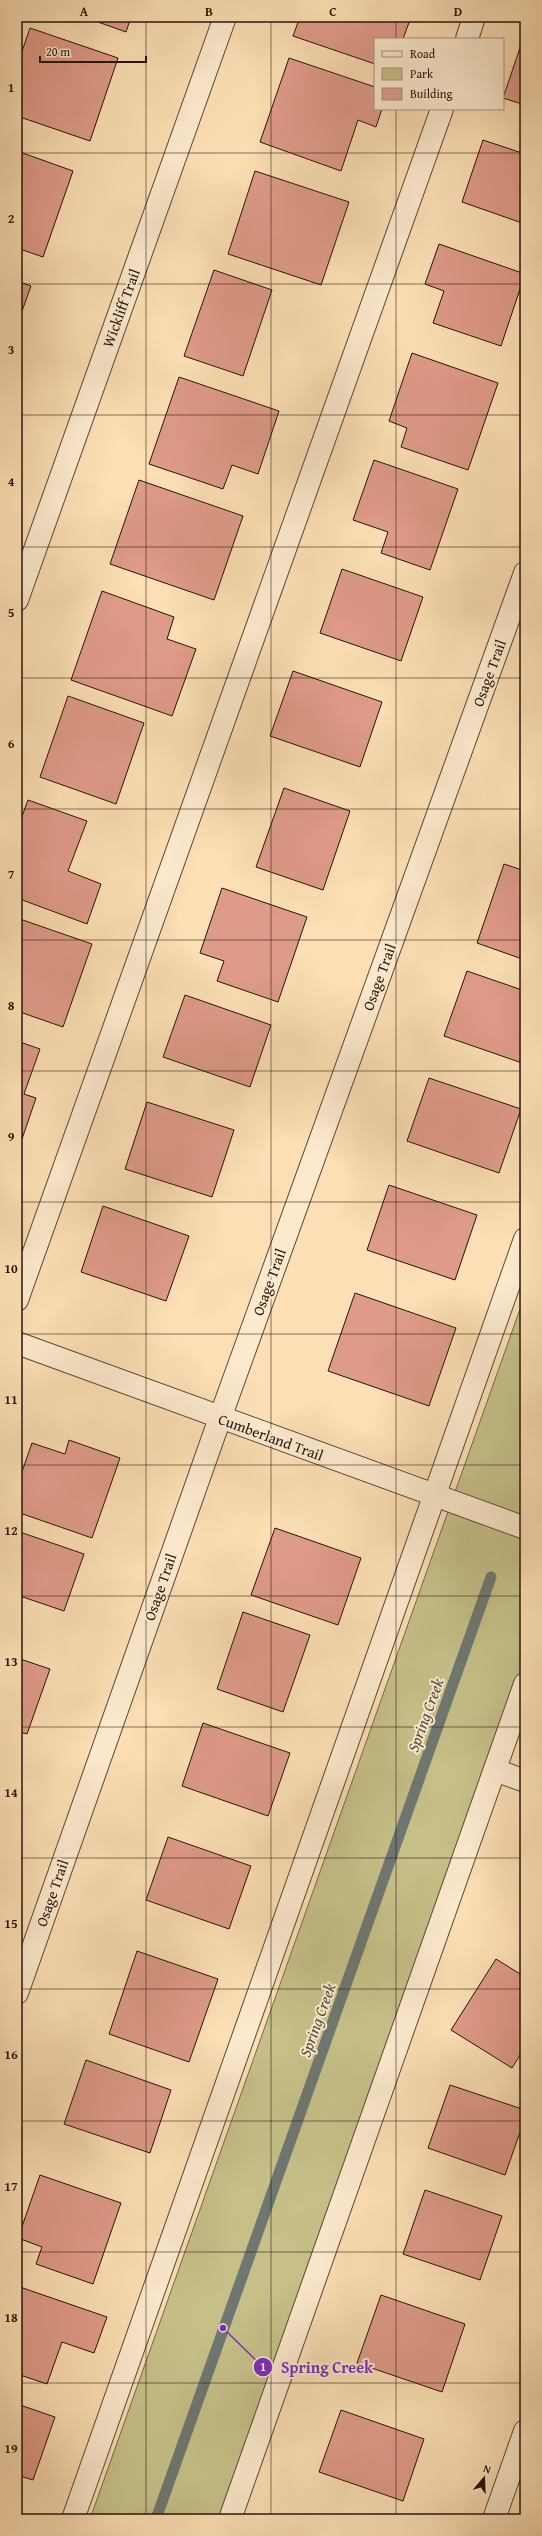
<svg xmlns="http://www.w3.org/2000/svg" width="542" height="2536" viewBox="0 0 542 2536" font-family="'Gentium Book Plus',serif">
  <rect width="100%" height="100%" fill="#fcdfb4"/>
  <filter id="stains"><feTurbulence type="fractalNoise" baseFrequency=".005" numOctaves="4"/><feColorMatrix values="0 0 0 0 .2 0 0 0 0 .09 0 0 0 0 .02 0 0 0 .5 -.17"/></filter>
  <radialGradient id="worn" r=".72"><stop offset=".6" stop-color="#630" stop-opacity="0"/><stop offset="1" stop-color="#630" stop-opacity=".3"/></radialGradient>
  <path fill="#c6c088" stroke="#756a4a" d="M525,1295V1665L226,2519H90Z"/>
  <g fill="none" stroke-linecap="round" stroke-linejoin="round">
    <path stroke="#6e7871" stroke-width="11" d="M156,2519L491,1577"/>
  </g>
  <path fill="#df9b89" stroke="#24140c" d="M84,17H131L126,32Z
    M300,17H411L403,39H375V64L293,36Z
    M30,28L118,58L90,141L17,116V66Z
    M525,33V105L503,98Z
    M289,58L375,87V109H382L376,127L358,120L341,171L260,142Z
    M483,140L525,154V224L462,202Z
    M17,151L73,171L43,257L17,248Z
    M255,171L349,202L321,285L228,254Z
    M439,244L525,274L501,346L433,323L444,291L425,284Z
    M214,270L272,290L243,376L184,356Z
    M17,281L31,286L17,325Z
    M412,353L498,383L468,470L401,447L407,428L389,421Z
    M179,377L279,411L258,474L232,465L223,489L149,464Z
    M374,460L458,489L430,570L381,553L388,532L353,520Z
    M139,480L243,516L214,600L110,564Z
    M342,569L423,597L401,661L320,633Z
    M102,591L174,617L167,639L196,649L172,716L71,680Z
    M293,671L382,702L360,767L270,736Z
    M68,696L144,723L116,804L40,777Z
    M284,788L350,811L323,890L256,867Z
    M28,800L87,821L68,871L101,884L87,924L17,898V830Z
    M525,808V824L520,823Z
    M504,864L525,871V960L477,943Z
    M222,888L307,917L278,1002L217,981L224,961L200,953Z
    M17,918L92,944L63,1027L17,1011Z
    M467,971L525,991V1064L444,1036Z
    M185,995L271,1025L250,1087L163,1057Z
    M17,1041L40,1049L24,1094L36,1098L22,1139L17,1138Z
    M429,1078L521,1109L499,1173L407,1141Z
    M147,1102L234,1130L212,1197L125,1169Z
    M389,1185L477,1215L455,1280L367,1250Z
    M103,1206L189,1236L166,1301L81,1272Z
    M355,1293L456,1328L429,1406L328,1371Z
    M69,1440L120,1458L92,1538L17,1512V1486L32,1443L65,1454Z
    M275,1528L361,1558L338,1625L251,1595Z
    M17,1531L84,1554L64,1611L17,1595Z
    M243,1612L310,1635L283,1712L217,1689Z
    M17,1658L50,1669L27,1734L17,1731Z
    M203,1723L290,1753L268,1816L182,1786Z
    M168,1837L251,1866L229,1929L146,1900Z
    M137,1951L218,1979L189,2062L109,2034Z
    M496,1959L525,1977V2047L512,2068L451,2030Z
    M86,2060L171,2090L150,2153L64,2124Z
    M450,2085L525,2110V2118L505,2175L428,2148Z
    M40,2175L121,2203L93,2284L36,2264L42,2247L18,2238Z
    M425,2190L502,2216L480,2280L403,2254Z
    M17,2286L107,2317L94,2353L62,2342L47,2384L17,2374Z
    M381,2295L465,2324L442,2392L357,2363Z
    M17,2404L55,2417L33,2480L17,2475Z
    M341,2410L424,2439L403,2501L319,2472Z"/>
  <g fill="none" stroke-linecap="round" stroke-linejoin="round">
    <defs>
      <path id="minor" d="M467,39L474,17
        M17,600L225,17
        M17,1300L442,109
        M17,1343L525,1528
        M495,1770L525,1781
        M17,1993L220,1418L525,573
        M73,2519L525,1239
        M230,2519L525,1684
        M494,2519L525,2431"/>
    </defs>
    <use href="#minor" stroke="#5a4736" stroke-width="24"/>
    <use href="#minor" stroke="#fdeace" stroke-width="22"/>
  </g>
  <path fill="none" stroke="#24140c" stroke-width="1" stroke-opacity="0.55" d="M146,17V2519M271,17V2519M396,17V39M396,109V2519M17,153H525M17,284H525M17,415H525M17,547H525M17,678H525M17,809H525M17,940H525M17,1071H525M17,1202H525M17,1334H525M17,1465H525M17,1596H525M17,1727H525M17,1858H525M17,1989H525M17,2121H525M17,2252H525M17,2383H525"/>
  <g text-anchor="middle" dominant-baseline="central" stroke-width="4" stroke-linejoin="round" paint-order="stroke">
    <g font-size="15" fill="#24140c" stroke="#fdeace">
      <text transform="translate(121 308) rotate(-70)">Wickliff Trail</text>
      <text transform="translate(489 673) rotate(-70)">Osage Trail</text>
      <text transform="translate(379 977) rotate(-70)">Osage Trail</text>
      <text transform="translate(269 1282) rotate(-70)">Osage Trail</text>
      <text transform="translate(271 1437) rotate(20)">Cumberland Trail</text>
      <text transform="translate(160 1587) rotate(-71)">Osage Trail</text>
      <text transform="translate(52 1893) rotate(-71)">Osage Trail</text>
    </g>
    <g font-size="16" font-style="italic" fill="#4f4e47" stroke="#fdeace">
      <text transform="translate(425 1715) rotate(-70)">Spring Creek</text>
      <text transform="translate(317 2020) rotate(-70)">Spring Creek</text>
    </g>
  </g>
  <path fill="none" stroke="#7b2cbf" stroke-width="1.5" d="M223 2328L263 2367"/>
  <g fill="#7b2cbf" stroke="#fdeace" stroke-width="1.5">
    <circle cx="223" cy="2328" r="4"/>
    <circle cx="263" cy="2367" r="10"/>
  </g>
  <g font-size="12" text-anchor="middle" font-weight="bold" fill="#fff">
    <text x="263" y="2371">1</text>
  </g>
  <g font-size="16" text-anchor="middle" font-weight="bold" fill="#7b2cbf" stroke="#fdeace" stroke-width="4" stroke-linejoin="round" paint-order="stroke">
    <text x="327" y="2373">Spring Creek</text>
  </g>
  <rect width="542" height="2536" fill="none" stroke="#fcdfb4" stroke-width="44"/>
  <rect x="374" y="38" width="130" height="72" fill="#fdeace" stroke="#a69480"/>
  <rect x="382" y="51" width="20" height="6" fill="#fdeace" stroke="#a69480"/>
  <text x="410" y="58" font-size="12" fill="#24140c">Road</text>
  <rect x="382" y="68" width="20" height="12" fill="#c6c088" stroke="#a69480"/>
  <text x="410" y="78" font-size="12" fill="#24140c">Park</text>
  <rect x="382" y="88" width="20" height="12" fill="#df9b89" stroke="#a69480"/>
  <text x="410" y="98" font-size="12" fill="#24140c">Building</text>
  <g transform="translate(484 2478) rotate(19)" stroke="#fdeace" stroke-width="3" paint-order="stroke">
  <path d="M0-3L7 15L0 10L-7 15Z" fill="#24140c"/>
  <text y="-6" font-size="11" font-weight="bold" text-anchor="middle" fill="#24140c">N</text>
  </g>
  <path d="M40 56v6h106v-6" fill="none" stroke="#24140c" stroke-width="2"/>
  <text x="46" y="56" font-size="12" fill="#24140c" stroke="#fdeace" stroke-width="3" paint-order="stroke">20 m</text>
  <rect x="22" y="22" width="498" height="2492" fill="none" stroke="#24140c" stroke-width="1.5"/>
  <g font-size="13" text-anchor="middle" font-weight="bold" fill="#24140c">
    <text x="84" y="16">A</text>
    <text x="209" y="16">B</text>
    <text x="333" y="16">C</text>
    <text x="458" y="16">D</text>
    <text x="11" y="92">1</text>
    <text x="11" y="223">2</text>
    <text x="11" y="354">3</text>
    <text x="11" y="486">4</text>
    <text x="11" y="617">5</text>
    <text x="11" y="748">6</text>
    <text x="11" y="879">7</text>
    <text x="11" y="1010">8</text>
    <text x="11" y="1141">9</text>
    <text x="11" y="1273">10</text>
    <text x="11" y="1404">11</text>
    <text x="11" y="1535">12</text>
    <text x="11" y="1666">13</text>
    <text x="11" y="1797">14</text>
    <text x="11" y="1928">15</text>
    <text x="11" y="2059">16</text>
    <text x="11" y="2191">17</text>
    <text x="11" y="2322">18</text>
    <text x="11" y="2453">19</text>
  </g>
  <rect width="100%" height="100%" filter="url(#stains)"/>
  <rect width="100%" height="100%" fill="url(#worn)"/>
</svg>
